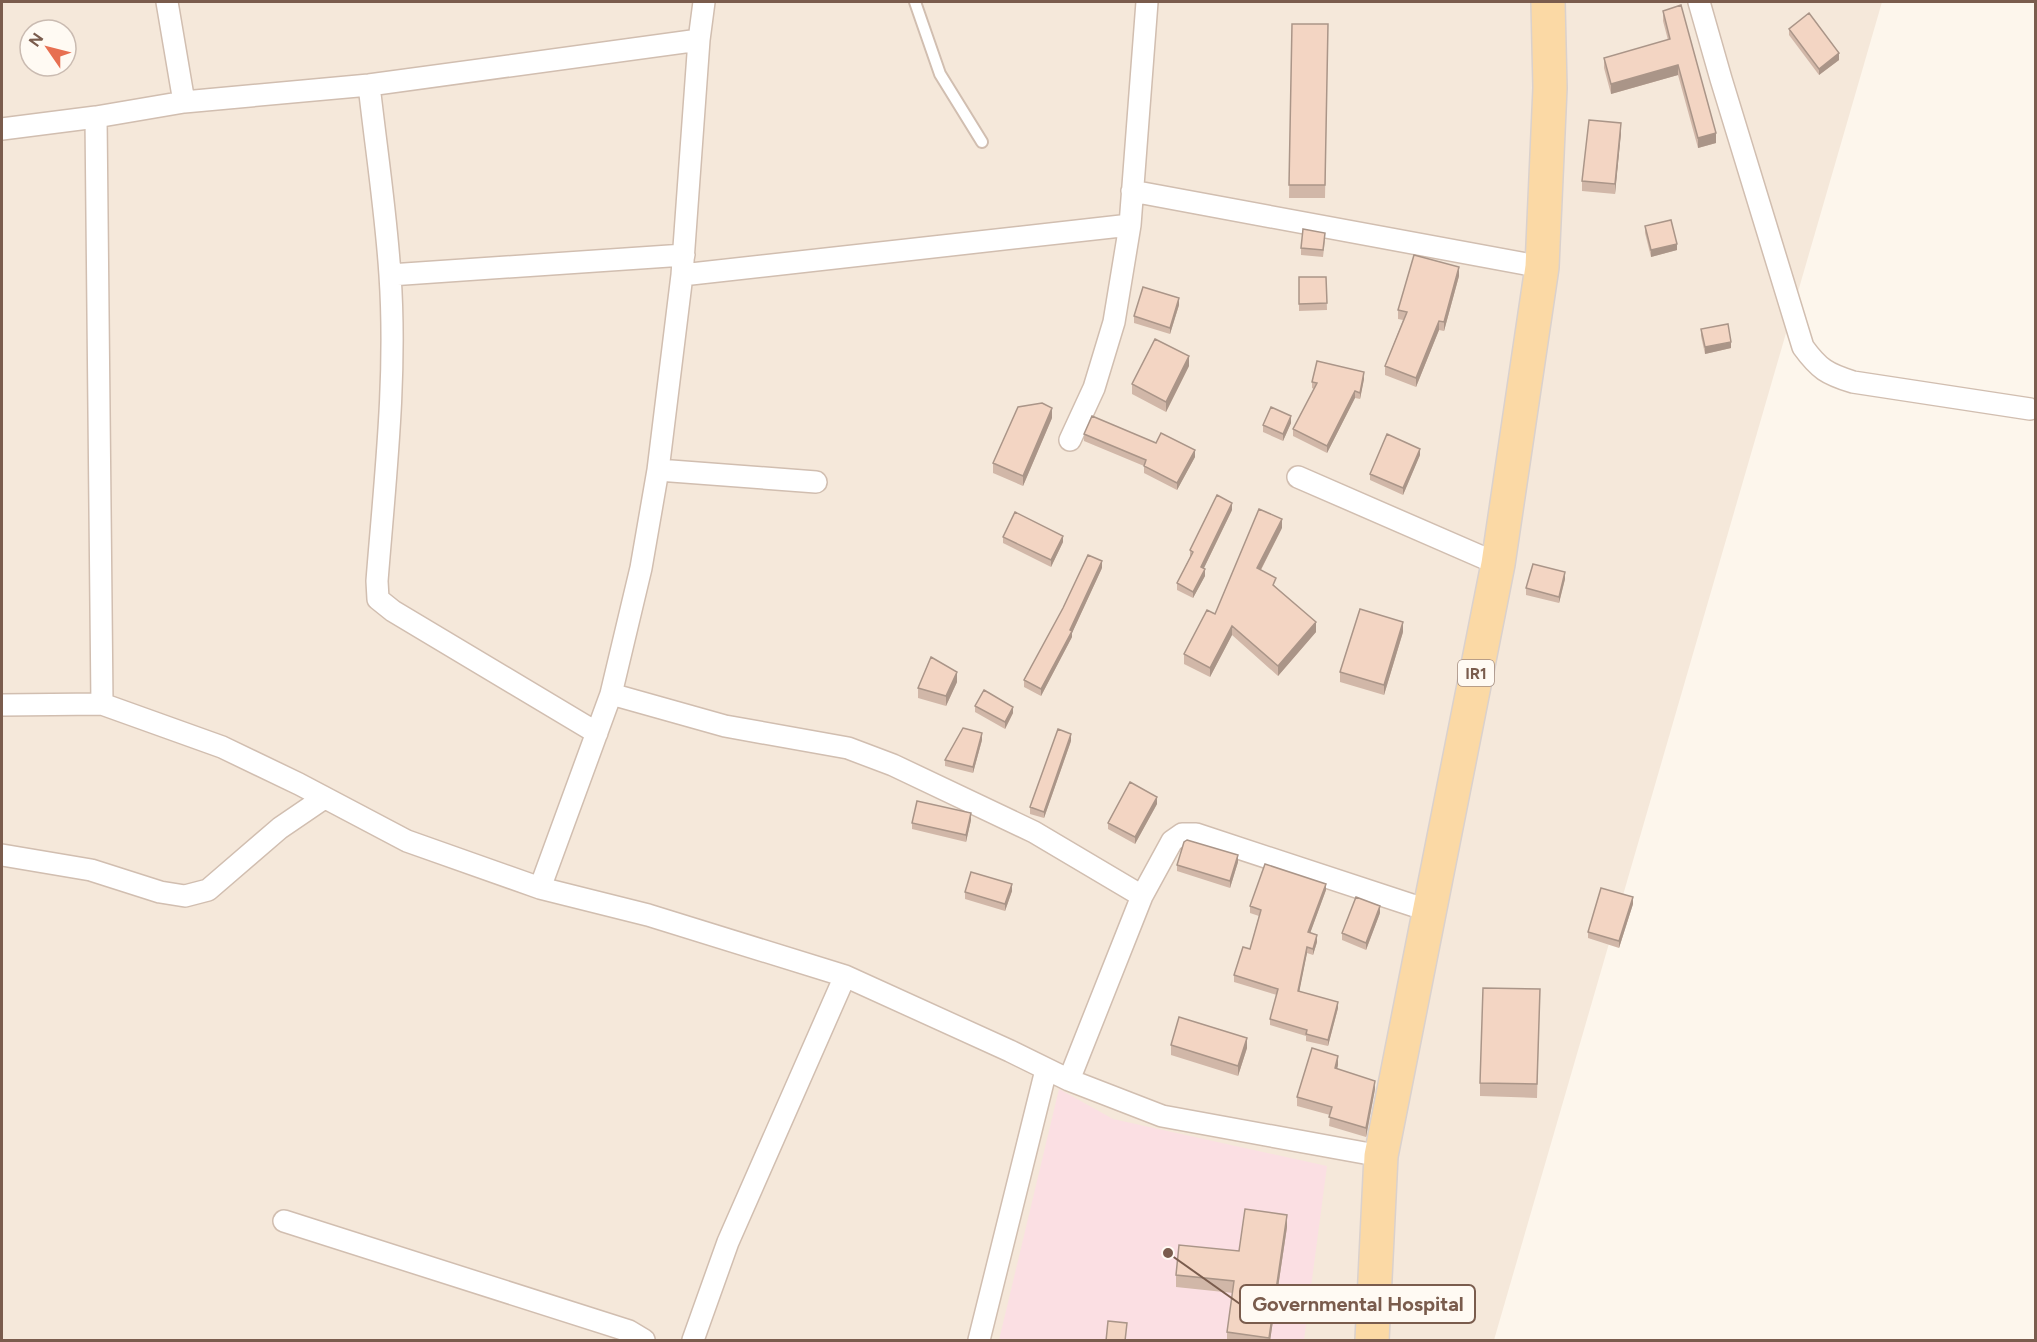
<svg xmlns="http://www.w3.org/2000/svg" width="2037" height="1342" viewBox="0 0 2037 1342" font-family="Figtree,sans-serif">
  <rect width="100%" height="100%" fill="#fdf6ec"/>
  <path fill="#f5e8da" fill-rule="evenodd" d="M2,2H1882L1494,1340H2ZM30,30H66V66H30Z"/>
  <path fill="#fbdfe3" d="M1059,1089L1113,1119L1327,1166L1304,1340H999Z"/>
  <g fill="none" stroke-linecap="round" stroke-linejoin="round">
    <defs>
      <path id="lane" d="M915,2L940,74L982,142"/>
      <path id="street" d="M167,2L184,102
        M1699,2L1721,79L1803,347C1819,369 1827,374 1853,382L2030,409
        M369,85C376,148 386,212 390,275C397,377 385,479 377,581L378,599L393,611L597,733
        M96,117L102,704
        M2,129L96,117L184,102L369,85L699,40
        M1132,191L1542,267
        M390,275L684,255
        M682,275L1130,225
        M1070,440L1094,388L1114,322L1130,225L1147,2
        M658,470L816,482
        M1298,477L1498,564
        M611,694L725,726L848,748L893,765L1034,832L1142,896
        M2,705L102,704L222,747L299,784L407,841L540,888L648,915L845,976L1010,1051L1069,1080L1162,1116L1381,1156
        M2,855L91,870L160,892L185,896L208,890L280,828L324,798
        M540,888L611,694L641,568L658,470L682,275L699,40L704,2
        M1069,1080L1142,896L1172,841L1182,834H1196L1430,911
        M284,1221L629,1331L644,1340
        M693,1340L728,1242L845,976
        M979,1340L1046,1070"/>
      <path id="primary" d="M1372,1340L1381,1156L1498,564L1542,267L1550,88L1548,2"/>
    </defs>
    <use href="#lane" stroke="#d1beb0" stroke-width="14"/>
    <use href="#street" stroke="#d1beb0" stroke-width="24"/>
    <use href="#primary" stroke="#dad1cd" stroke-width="36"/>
    <use href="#lane" stroke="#fff" stroke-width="10"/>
    <use href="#street" stroke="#fff" stroke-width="21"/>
    <use href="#primary" stroke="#fbd9a5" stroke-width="33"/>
  </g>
  <path fill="#d1b7a8" d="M1663,11L1716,143L1698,148L1678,75L1611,94L1604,68V58L1668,40L1663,21Z
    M1292,24H1328L1325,198H1289Z
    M1789,29L1839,60L1819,75L1789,35Z
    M1621,133L1615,194L1582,191V181Z
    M1645,226L1677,250L1651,257L1645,233Z
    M1325,240L1323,257L1301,255V248Z
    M1459,276L1444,331L1439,330L1416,387L1385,375V366L1403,320L1398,319V310Z
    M1299,277H1326L1327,310L1299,311Z
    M1179,305L1170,334L1134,323V316Z
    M1701,329L1731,348L1705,354L1701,336Z
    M1189,366L1166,412L1132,394V384Z
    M1364,379L1360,399L1355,398L1327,453L1293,436V429L1314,389L1312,388V382Z
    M1052,418L1023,486L993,473V463Z
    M1291,423L1283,441L1263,432V425Z
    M1084,434L1156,443L1195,457L1177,490L1144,473V466L1084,441Z
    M1420,455L1403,495L1370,480V474Z
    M1232,510L1204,568L1205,576L1193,598L1177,590V583L1190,557V550Z
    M1282,528L1261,570L1316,632L1278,676L1232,635L1210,677L1184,664V654Z
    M1003,537L1063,542L1051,567L1003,543Z
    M1102,568L1072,633V637L1041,696L1024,687V680Z
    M1565,579L1559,603L1526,595V588Z
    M1403,632L1384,695L1340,682V672Z
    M957,682L946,706L918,698V688Z
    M975,706L1013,713L1005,729L975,712Z
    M982,740L973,773L945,766V760Z
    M1071,741L1044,818L1030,814V807Z
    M1157,804L1135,844L1108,829V823Z
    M971,820L966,842L912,829V823Z
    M1238,862L1230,888L1177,871V865Z
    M1326,890L1310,933L1317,942L1313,955L1307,953L1299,992L1338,1008L1328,1046L1306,1041V1036L1270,1025V1019L1277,995L1234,982V975L1250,949L1259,916L1250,913V906Z
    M1012,891L1005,911L965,899V892Z
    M1633,904L1619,948L1588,938V932Z
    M1380,913L1366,950L1342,940V933Z
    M1540,989L1537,1098L1480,1096V1083Z
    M1171,1045L1247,1048L1238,1076L1171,1055Z
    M1338,1065L1337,1069L1375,1089L1366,1137L1329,1126L1330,1115L1297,1106V1097Z
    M1287,1227L1270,1341H1227V1332L1233,1293L1176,1287V1275L1239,1251Z"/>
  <path fill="#aa9588" d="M1839,53V60L1819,75V69Z
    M1678,65V75L1611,94V84Z
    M1621,123V133L1615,194V184Z
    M1716,133V143L1698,148V138Z
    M1677,244V250L1651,257V250Z
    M1459,267V276L1444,331V322Z
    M1179,298V305L1170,334V328Z
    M1439,321V330L1416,387V378Z
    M1731,342V348L1705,354V347Z
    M1189,356V366L1166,412V402Z
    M1364,372V379L1360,399V393Z
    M1355,391V398L1327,453V446Z
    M1052,408V418L1023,486V476Z
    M1291,416V423L1283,441V434Z
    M1420,449V455L1403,495V488Z
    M1195,450V457L1177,490V483Z
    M1232,503V510L1201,574V567Z
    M1282,519V528L1257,577V568Z
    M1063,536V542L1051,567V560Z
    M1102,561V568L1072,633V637L1041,696V689L1070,630Z
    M1205,569V576L1193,598V592Z
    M1565,572V579L1559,603V597Z
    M1316,622V632L1278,676V666Z
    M1403,622V632L1384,695V685Z
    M1232,626V635L1210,677V668Z
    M957,672V682L946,706V696Z
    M1013,707V713L1005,729V722Z
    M982,733V740L973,773V767Z
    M1071,734V741L1044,818V812Z
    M1157,797V804L1135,844V837Z
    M971,813V820L966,842V835Z
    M1238,855V862L1230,888V881Z
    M1012,884V891L1005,911V904Z
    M1326,884V890L1308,939V932Z
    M1633,897V904L1619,948V941Z
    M1380,906V913L1366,950V943Z
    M1317,935V942L1313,955V949Z
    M1307,947V953L1298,998V991Z
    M1338,1002V1008L1328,1046V1040Z
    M1247,1038V1048L1238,1076V1066Z
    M1338,1056V1065L1335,1077V1068Z
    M1375,1081V1089L1366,1137V1128Z
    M1287,1215V1227L1270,1341H1269Z"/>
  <path fill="#f3d5c3" stroke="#aa9588" stroke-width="1.5" d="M1681,5L1716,133L1698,138L1678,65L1611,84L1604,58L1670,39L1663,11Z
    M1809,13L1839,53L1819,69L1789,29Z
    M1292,24H1328L1325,185H1289Z
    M1589,120L1621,123L1615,184L1582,181Z
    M1671,220L1677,244L1651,250L1645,226Z
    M1303,229L1325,233L1323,250L1301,248Z
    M1414,255L1459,267L1444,322L1439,321L1416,378L1385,366L1407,312L1398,310Z
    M1299,277H1326L1327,303L1299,304Z
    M1143,287L1179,298L1170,328L1134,316Z
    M1728,324L1731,342L1705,347L1701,329Z
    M1155,339L1189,356L1166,402L1132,384Z
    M1317,361L1364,372L1360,393L1355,391L1327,446L1293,429L1317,383L1312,382Z
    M1042,403L1052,408L1023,476L993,463L1018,407Z
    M1271,407L1291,416L1283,434L1263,425Z
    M1092,416L1156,443L1161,433L1195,450L1177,483L1144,466L1146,460L1084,434Z
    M1387,434L1420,449L1403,488L1370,474Z
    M1217,495L1232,503L1201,567L1205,569L1193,592L1177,583L1193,552L1190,550Z
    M1259,509L1282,519L1257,568L1276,578L1273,585L1316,622L1278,666L1232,626L1210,668L1184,654L1207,610L1215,614Z
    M1015,512L1063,536L1051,560L1003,537Z
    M1088,555L1102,561L1070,630L1072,631L1041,689L1024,680L1063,608Z
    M1533,564L1565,572L1559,597L1526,588Z
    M1360,609L1403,622L1384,685L1340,672Z
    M931,657L957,672L946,696L918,688Z
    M984,690L1013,707L1005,722L975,706Z
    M963,728L982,733L973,767L945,760Z
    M1058,729L1071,734L1044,812L1030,807Z
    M1130,782L1157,797L1135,837L1108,823Z
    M917,801L971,813L966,835L912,823Z
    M1187,840L1238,855L1230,881L1177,865L1184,842Z
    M1265,864L1326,884L1308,932L1317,935L1313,949L1307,947L1298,991L1338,1002L1328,1040L1306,1034L1307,1030L1270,1019L1278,989L1234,975L1243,947L1250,949L1261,910L1250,906Z
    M971,872L1012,884L1005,904L965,892Z
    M1601,888L1633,897L1619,941L1588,932Z
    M1356,897L1380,906L1366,943L1342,933Z
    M1483,988L1540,989L1537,1084L1480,1083Z
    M1179,1017L1247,1038L1238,1066L1171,1045Z
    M1312,1048L1338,1056L1335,1068L1375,1081L1366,1128L1329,1117L1332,1107L1297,1097Z
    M1245,1209L1287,1215L1269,1338L1227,1332L1234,1281L1176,1275L1179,1245L1239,1251Z
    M1108,1321L1127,1323L1125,1341H1106Z"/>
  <g text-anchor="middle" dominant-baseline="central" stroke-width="4.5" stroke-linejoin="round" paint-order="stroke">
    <rect fill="#fffaf3" stroke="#a28b7f" stroke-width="1.5" x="1458" y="660" width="36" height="26" rx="4.5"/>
    <g font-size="16" font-weight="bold" fill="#7a5c4d">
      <text x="1476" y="673">IR1</text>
    </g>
  </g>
  <path fill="none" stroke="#7a5c4d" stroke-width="2" d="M1168 1253L1240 1304"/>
  <circle fill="#7a5c4d" stroke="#fffaf3" stroke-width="2" cx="1168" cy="1253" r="6"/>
  <rect fill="#fffaf3" stroke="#7a5c4d" stroke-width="2" x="1240" y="1285" width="235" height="38" rx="6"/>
  <g font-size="20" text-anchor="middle" font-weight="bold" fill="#7a5c4d">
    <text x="1358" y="1311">Governmental Hospital</text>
  </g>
  <rect width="2037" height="1342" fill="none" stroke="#7a5c4d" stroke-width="6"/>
  <g transform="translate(48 48) rotate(305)"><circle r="28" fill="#fffaf3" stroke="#cabbb1" stroke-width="1.5"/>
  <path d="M0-4.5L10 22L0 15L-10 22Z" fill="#e76f51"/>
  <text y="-9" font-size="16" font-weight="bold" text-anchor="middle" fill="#7a5c4d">N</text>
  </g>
</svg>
